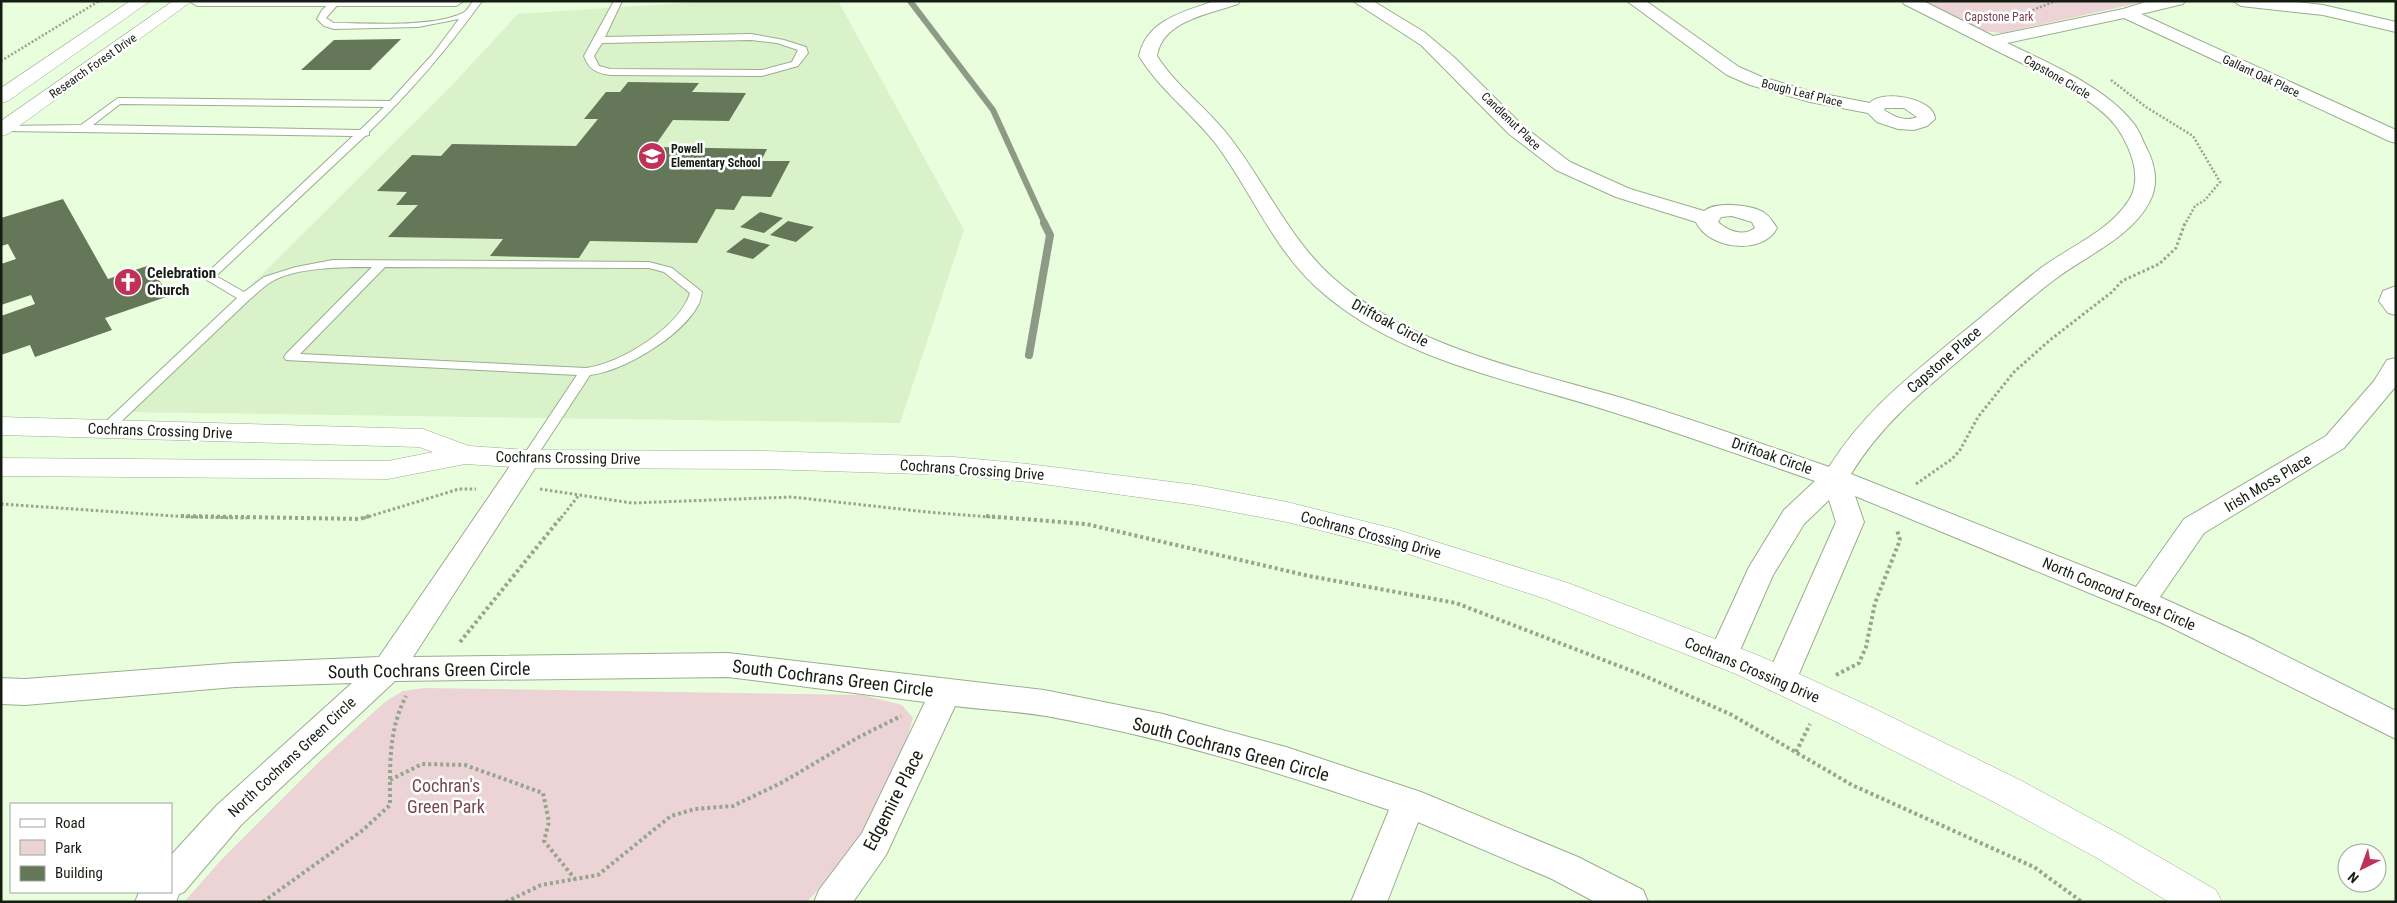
<svg xmlns="http://www.w3.org/2000/svg" width="2397" height="903" viewBox="0 0 2397 903" font-family="'Roboto Condensed',sans-serif">
  <rect width="100%" height="100%" fill="#e8fedc"/>
  <path fill="#d9f2ca" d="M714,1H838L964,230L900,423L124,412L454,83L518,14Z"/>
  <path fill="#ebd3d6" d="M1920,1H2148L2002,33L1984,31Z
    M424,688L863,695L902,705L913,718C893,789 857,848 807,902H184L222,859L322,759L386,701L403,691Z"/>
  <g fill="none" stroke-linecap="round" stroke-linejoin="round">
    <path stroke="#8d9b86" stroke-width="6" d="M910,1L993,110L1045,224"/>
    <path stroke="#8d9b86" stroke-width="8" d="M1029,355L1050,235L1044,223"/>
  </g>
  <path fill="#647759" d="M401,39L370,70H301L334,40Z
    M628,82L699,83L692,92L746,93L729,121L673,120L654,147L767,149L761,161H790L771,197L742,196L734,210L716,209L697,243L590,241L579,258L490,256L503,239L388,237L418,205H396L407,192L377,191L412,155L441,156L452,144L576,146L598,119H584L606,92H620Z
    M63,199L108,279L150,265L169,296L105,318L112,330L35,357L30,345L1,355V316L35,304L31,295L1,305V264L16,259L8,244L1,246V218Z
    M760,212L783,218L764,233L740,227Z
    M788,221L814,227L796,242L770,235Z
    M744,238L770,245L753,259L726,252Z"/>
  <g fill="none" stroke-linecap="round" stroke-linejoin="round">
    <defs>
      <path id="service" d="M332,1L339,3L326,18L334,23C370,23 431,28 463,13C467,11 470,5 473,1H482C448,48 411,92 369,132V135L365,136L216,276L244,292L264,277L296,267L333,260L649,262L672,268L702,292C701,297 700,303 697,307C680,337 624,371 590,375L533,462H523L521,459L577,375L286,360L284,357L286,354L372,267C343,267 296,267 271,282C263,287 256,294 249,300L110,432L105,433L98,429L237,298L205,279L203,277L205,275L353,136L4,131L1,130V126L81,125L118,98L390,101L432,55L459,19L418,27L334,29L324,26L317,19L322,10ZM120,104L384,107L360,130L93,125ZM385,267L649,268L664,272L690,293C680,327 620,364 586,368L300,354Z
        M614,1H622L605,37L751,34L784,40L806,47L808,53L798,66L762,76L610,75C597,73 589,70 584,56ZM751,40L777,43L798,50L792,62L762,70L610,69L599,66L594,56L602,43Z"/>
      <path id="minor" d="M189,1H464L456,6H197Z
        M1215,1H1240L1238,4C1209,14 1162,21 1157,56C1176,86 1206,107 1228,135C1265,182 1288,237 1332,277C1411,348 1524,369 1622,398C1691,419 1760,443 1829,467C1864,412 1903,382 1952,341C1981,318 2008,294 2037,271C2066,248 2108,233 2129,200C2143,178 2131,149 2118,129C2097,98 2033,69 1999,52C1967,36 1936,20 1904,4L1902,1H1923L1993,36L2123,9L2149,1H2185L2183,4L2141,14L2396,130V143L2389,141L2124,18L2007,43C2048,63 2106,87 2134,124C2139,130 2142,139 2146,147C2155,164 2159,183 2150,201C2131,238 2085,256 2054,280C2027,300 2002,324 1976,346C1928,387 1884,420 1851,474L2136,587L2184,519L2326,436L2374,381L2387,360L2396,358V386L2344,448L2204,533L2160,597L2248,637L2396,711V739L2162,623L1855,496L1864,522L1792,690L1781,693L1770,690L1765,681L1836,522L1829,500L1804,524L1773,575L1734,664L1723,668L1712,664L1708,656L1749,567L1784,510L1815,481C1746,457 1676,432 1606,410C1508,379 1394,359 1316,287C1272,246 1251,191 1216,144C1192,113 1160,90 1139,56C1146,20 1185,11 1215,1Z
        M1353,1H1373L1424,32L1455,58L1523,126L1570,162L1630,189L1704,211C1716,201 1756,204 1767,215C1771,218 1774,224 1777,228C1763,256 1708,249 1696,222L1616,197L1556,170L1509,134L1421,45ZM1732,216L1752,222L1755,228C1743,237 1728,231 1718,222L1721,217Z
        M1627,1H1646L1739,67L1762,77L1813,92L1870,103C1881,89 1935,98 1935,119L1927,126L1914,130L1898,129L1877,122L1868,113L1810,102L1750,85L1727,75ZM1885,108H1904L1917,117C1906,122 1894,117 1884,110Z
        M2233,1H2288L2323,5L2396,22V32L2323,15L2241,6Z
        M2396,286V315L2388,313L2379,301L2383,291Z
        M528,450L537,453L541,459L413,657L728,653L1044,690L1163,714L1286,747L1421,792L1578,857L1643,890L1648,902H1595L1552,879L1418,822L1387,902H1351L1389,810C1276,771 1163,737 1046,716C1016,711 985,710 955,706L886,855L853,902H814L819,890L862,833L925,702L728,677L395,681L241,825L184,892L179,894L176,902H135L139,892H171V855L217,805L352,683L235,687L25,705L1,704V678L25,679L235,663L379,657L519,453Z"/>
      <path id="tertiary" d="M1,417L423,429L469,446L528,450L764,451L954,457L1028,464L1196,485L1287,502L1395,529L1568,583L1760,656L1873,708L2020,780L2123,836L2216,890L2222,902H2169L2097,858L1994,802L1849,728L1736,674L1546,599L1390,548L1287,522L1196,505L1028,482L954,475L764,469L528,468L465,464L388,479L1,476V458L388,461L433,452L419,447L1,435Z"/>
      <path id="secondary" d="M130,1H150L8,101L1,103V88Z
        M173,1H192L8,134L1,136V121Z"/>
    </defs>
    <use href="#service" stroke="#9aae8e" stroke-width="2"/>
    <use href="#minor" stroke="#9aae8e" stroke-width="2"/>
    <use href="#tertiary" stroke="#9aae8e" stroke-width="1"/>
    <use href="#secondary" stroke="#9aae8e" stroke-width="1"/>
    <path stroke="#96a68d" stroke-width="2.5" stroke-dasharray="2 2" stroke-linecap="butt" d="M2025,13L2056,1
      M1,61L99,1
      M2111,80L2146,107L2193,136L2220,182L2205,200L2195,206L2185,224"/>
    <path stroke="#96a68d" stroke-width="3" stroke-dasharray="2.5 2.5" stroke-linecap="butt" d="M1916,484L1952,459L1960,450L1978,417L2014,372L2050,340L2112,292L2122,281L2159,264L2176,248L2185,223
      M540,489L632,503L792,497L927,512L1002,518
      M1,504L189,517L247,518
      M364,518L459,489H476
      M561,518L579,495"/>
    <path stroke="#96a68d" stroke-width="4" stroke-dasharray="3 3" stroke-linecap="butt" d="M181,516L360,519L369,516
      M986,516L1086,524L1309,576L1456,603L1645,676L1732,715L1852,785L2034,867L2082,902
      M460,642L562,516
      M1836,675L1859,663L1866,647L1875,603L1900,540L1897,530
      M1796,752L1810,724
      M390,780L422,764L465,765L543,793L549,822L544,841L575,879
      M263,902L363,830L390,805C390,767 388,731 406,696
      M506,902L541,885L598,875L671,816L695,809L733,806L783,782L857,738L901,716"/>
    <use href="#service" fill="#fff" fill-rule="evenodd"/>
    <use href="#minor" fill="#fff" fill-rule="evenodd"/>
    <use href="#tertiary" fill="#fff" fill-rule="evenodd"/>
    <use href="#secondary" fill="#fff" fill-rule="evenodd"/>
  </g>
  <defs>
    <symbol id="school-disc" viewBox="-11 -11 22 22"><circle r="9.5" fill="#c03159" stroke="#fff"/><path d="M0-5L7-2L0 1L-7-2ZM-4 1L0 2.5L4 1V4Q0 6-4 4Z" fill="#fff"/></symbol>
    <symbol id="church-disc" viewBox="-11 -11 22 22"><circle r="9.5" fill="#c03159" stroke="#fff"/><path d="M-1.2-6h2.4v3.5h3.3v2.4h-3.3V6h-2.4V-.1h-3.3v-2.4h3.3Z" fill="#fff"/></symbol>
  </defs>
  <g fill-rule="evenodd">
    <use href="#school-disc" x="636" y="140" width="32" height="32"/>
    <use href="#church-disc" x="112" y="266" width="32" height="32"/>
  </g>
  <g text-anchor="middle" dominant-baseline="central" stroke-width="5" stroke-linejoin="round" paint-order="stroke">
    <g font-size="12" fill="#78464f" stroke="#fff">
      <text x="1999" y="17">Capstone Park</text>
    </g>
    <g font-size="12" fill="#151c11" stroke="#fff">
      <text transform="translate(93 66) rotate(-35)">Research Forest Drive</text>
      <text transform="translate(2261 76) rotate(25)">Gallant Oak Place</text>
      <text transform="translate(2057 77) rotate(30)">Capstone Circle</text>
      <text transform="translate(1802 93) rotate(14)">Bough Leaf Place</text>
      <text transform="translate(1511 121) rotate(44)">Candlenut Place</text>
    </g>
    <g font-size="12" font-weight="bold" fill="#151c11" stroke="#fff" text-anchor="start">
      <text x="671" y="149">Powell<tspan x="671" dy="14">Elementary School</tspan></text>
    </g>
    <g font-size="15" font-weight="bold" fill="#151c11" stroke="#fff" text-anchor="start">
      <text x="147" y="273">Celebration<tspan x="147" dy="17">Church</tspan></text>
    </g>
    <g font-size="15" fill="#151c11" stroke="#fff">
      <text transform="translate(1390 323) rotate(28)">Driftoak Circle</text>
      <text transform="translate(1944 360) rotate(-41)">Capstone Place</text>
      <text transform="translate(160 431) rotate(2)">Cochrans Crossing Drive</text>
      <text transform="translate(1772 456) rotate(19)">Driftoak Circle</text>
      <text transform="translate(568 458) rotate(1)">Cochrans Crossing Drive</text>
      <text transform="translate(972 470) rotate(4)">Cochrans Crossing Drive</text>
      <text transform="translate(2268 483) rotate(-31)">Irish Moss Place</text>
      <text transform="translate(1371 535) rotate(15)">Cochrans Crossing Drive</text>
      <text transform="translate(2119 594) rotate(23)">North Concord Forest Circle</text>
      <text transform="translate(1752 670) rotate(23)">Cochrans Crossing Drive</text>
      <text transform="translate(292 757) rotate(-43)">North Cochrans Green Circle</text>
    </g>
    <g font-size="18" fill="#151c11" stroke="#fff">
      <text transform="translate(429 670) rotate(-1)">South Cochrans Green Circle</text>
      <text transform="translate(833 678) rotate(7)">South Cochrans Green Circle</text>
      <text transform="translate(1231 749) rotate(15)">South Cochrans Green Circle</text>
      <text transform="translate(893 800) rotate(-63)">Edgemire Place</text>
    </g>
    <g font-size="18" fill="#78464f" stroke="#fff">
      <text x="446" y="785">Cochran's<tspan x="446" dy="21">Green Park</tspan></text>
    </g>
  </g>
  <rect width="2397" height="903" fill="none" stroke="#151c11" stroke-width="5"/>
  <rect x="10" y="803" width="162" height="90" fill="#ffffff" stroke="#a1a4a0"/>
  <rect x="20" y="819" width="25" height="8" fill="#ffffff" stroke="#a1a4a0"/>
  <text x="55" y="828" font-size="15" fill="#151c11">Road</text>
  <rect x="20" y="840" width="25" height="15" fill="#ebd3d6" stroke="#a1a4a0"/>
  <text x="55" y="853" font-size="15" fill="#151c11">Park</text>
  <rect x="20" y="866" width="25" height="15" fill="#647759" stroke="#a1a4a0"/>
  <text x="55" y="878" font-size="15" fill="#151c11">Building</text>
  <g transform="translate(2362 868) rotate(222)"><circle r="24" fill="#ffffff" stroke="#a1a4a0"/>
  <path d="M0-4L9 19L0 12L-9 19Z" fill="#c03159"/>
  <text y="-8" font-size="14" font-weight="bold" text-anchor="middle" fill="#151c11">N</text>
  </g>
</svg>
